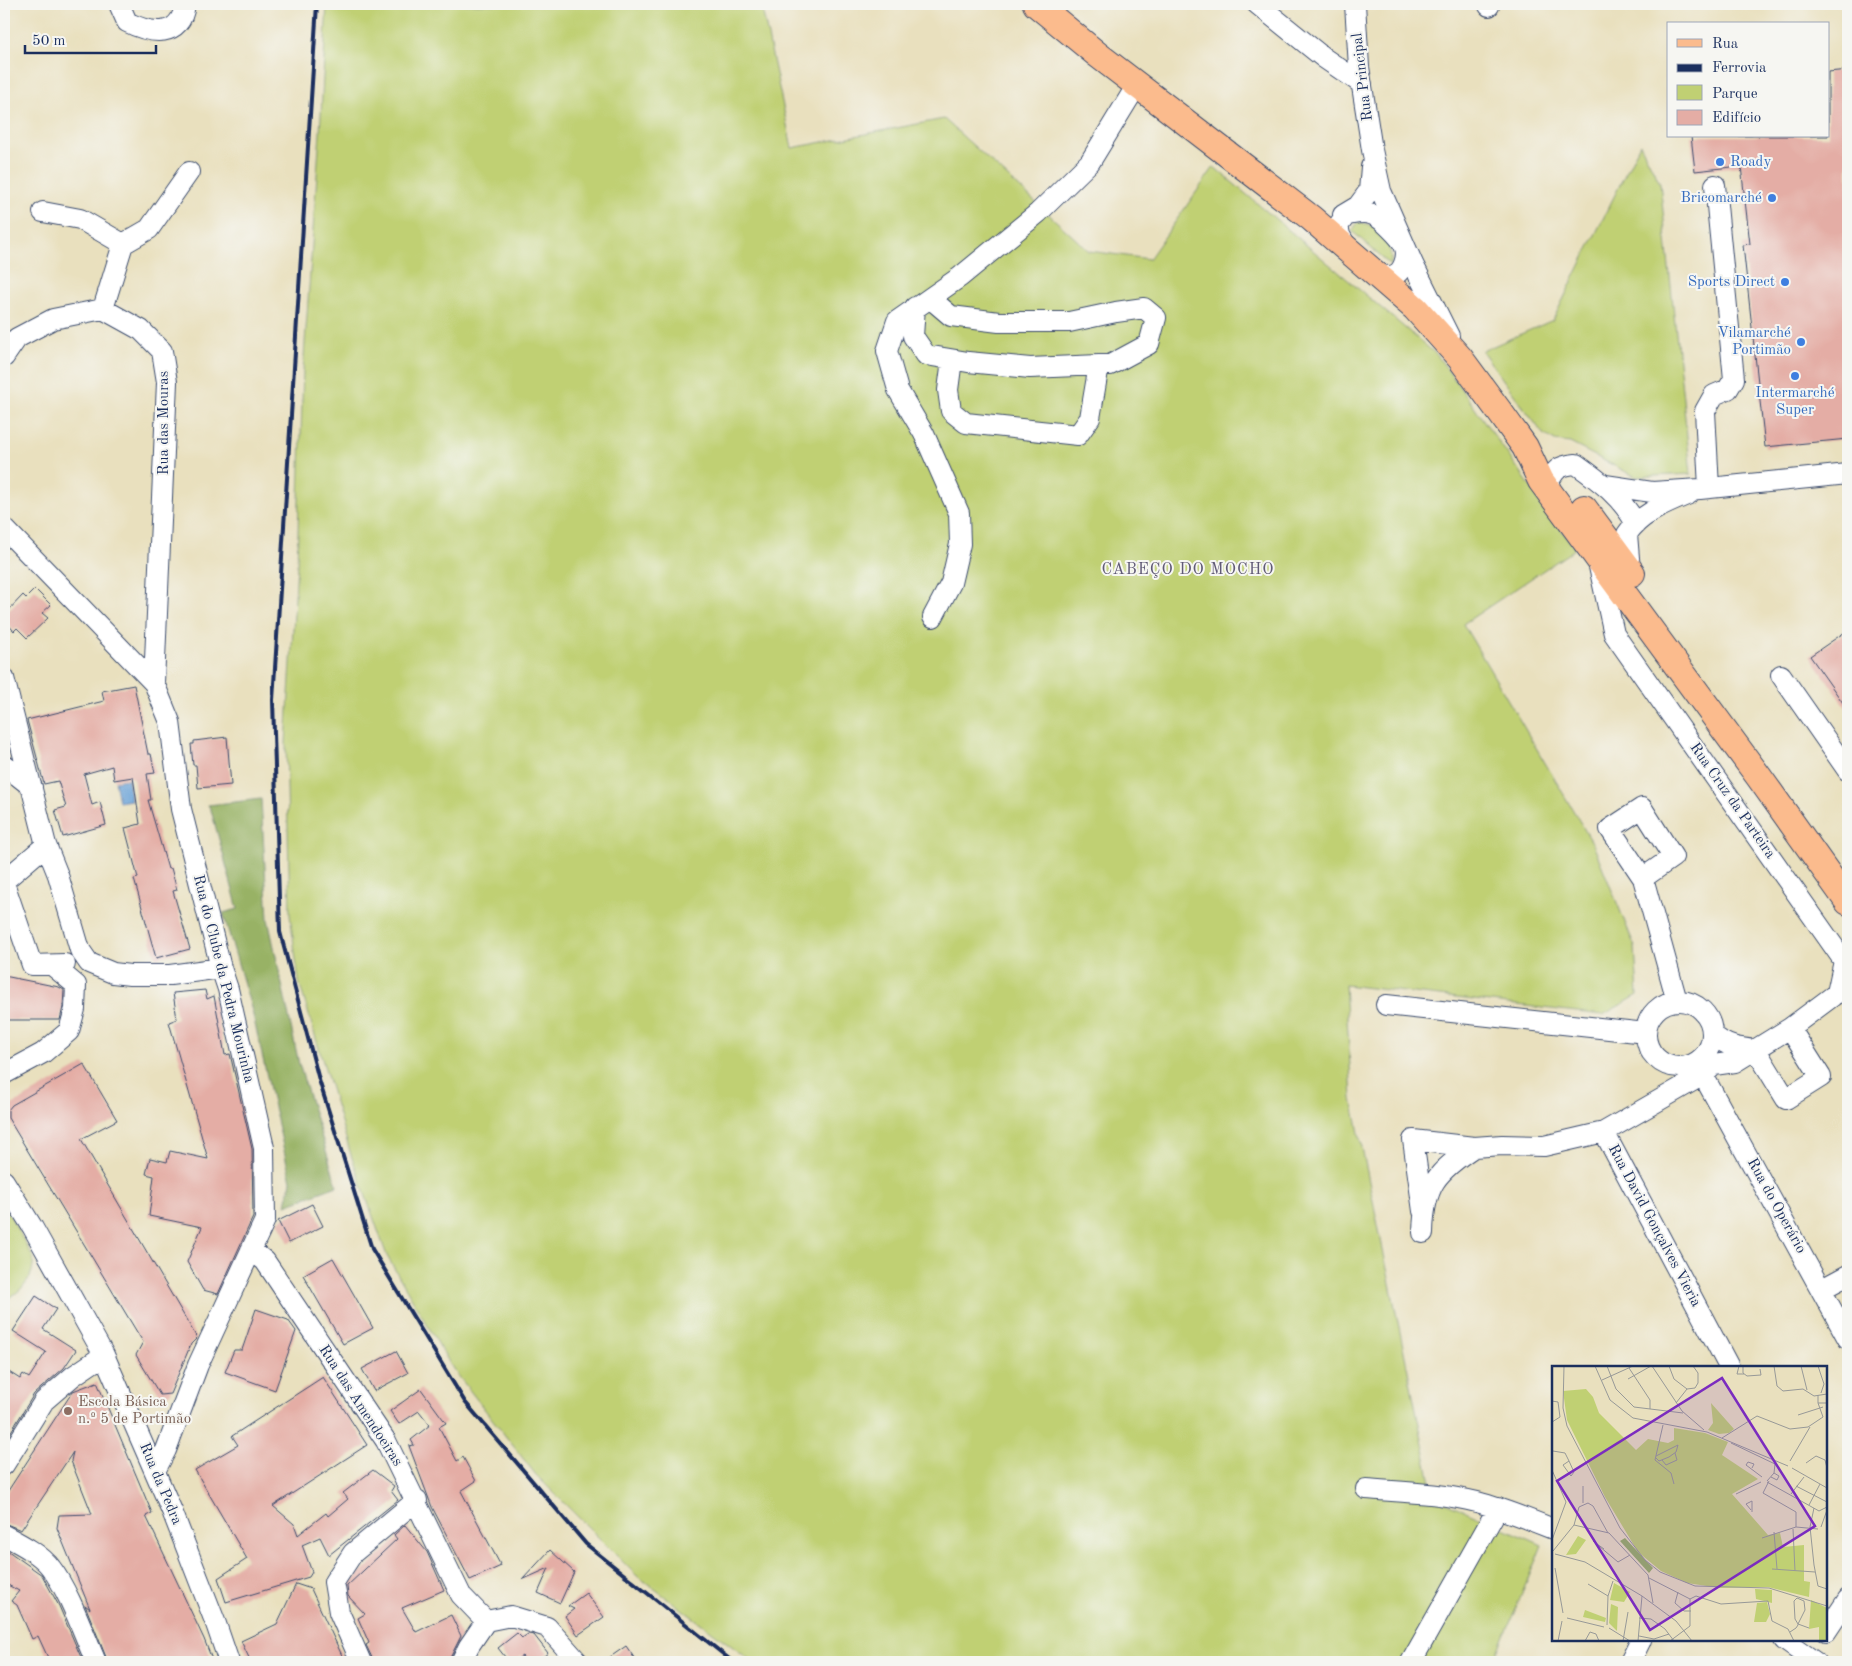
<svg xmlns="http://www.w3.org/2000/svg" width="1852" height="1666" viewBox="0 0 1852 1666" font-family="'Old Standard TT',serif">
  <rect width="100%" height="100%" fill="#f6f6f2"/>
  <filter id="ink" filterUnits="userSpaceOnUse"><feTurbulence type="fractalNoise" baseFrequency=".02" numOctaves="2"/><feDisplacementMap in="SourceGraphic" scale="10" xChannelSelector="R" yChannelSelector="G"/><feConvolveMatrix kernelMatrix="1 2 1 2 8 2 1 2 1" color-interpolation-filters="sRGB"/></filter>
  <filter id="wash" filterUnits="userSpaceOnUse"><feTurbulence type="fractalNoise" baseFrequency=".0096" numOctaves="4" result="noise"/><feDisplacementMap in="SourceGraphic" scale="20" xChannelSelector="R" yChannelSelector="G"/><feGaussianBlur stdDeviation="1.12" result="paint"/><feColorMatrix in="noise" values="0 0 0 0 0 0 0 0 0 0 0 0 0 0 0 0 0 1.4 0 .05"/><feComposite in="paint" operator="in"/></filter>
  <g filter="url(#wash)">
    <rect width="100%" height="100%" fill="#e9e0be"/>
    <path fill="#c0d073" stroke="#6e8068" d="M327,4H761L792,148L944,119L1089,251L1149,259L1214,167L1437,355L1575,549L1463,624L1593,844L1635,947L1638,995L1603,1015L1345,985L1352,1099L1434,1497L1542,1545L1494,1662H753L636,1575L536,1475L453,1369L387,1256L351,1155L299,982L290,915L286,743L297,565L303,371L320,133Z
      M1640,144L1660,183L1691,474L1636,477L1570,443L1555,441L1543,434L1482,351L1553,320Z
      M1358,222C1383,226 1392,242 1391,266L1352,231Z
      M4,1205L33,1257C35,1280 21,1291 4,1301Z"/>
    <path fill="#98b265" stroke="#5a7062" d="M261,799L268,919L299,1064L337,1186L286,1205L291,1181L252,1011L223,913L238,909L211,810L208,805Z"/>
    <path fill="#659fd5" stroke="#40679a" d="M128,779L131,800L119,802L115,781Z"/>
    <g id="blocks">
      <path fill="#e4ada5" d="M1848,70V439L1765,447L1743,245L1750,244L1741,166L1695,171L1691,136H1828V72Z
        M35,589L51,605L42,613L48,618L27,638L17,628L14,631L4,620V615L23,595L26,598Z
        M1848,630V710L1810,656Z
        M134,685L148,754H151L155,773L147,774L151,800H148L168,869L171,868L177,890L173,891L190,949L156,958L134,879L138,878L125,828L140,824L133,777L114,780L112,766L84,774L92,805L100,802L106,825L63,837L55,810L66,807L58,781L44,784L27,720L104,701L102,691Z
        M227,737L231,785L198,788L196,765H193L191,744H194V741Z
        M4,976L59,987L64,990L63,1007L60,1020H4Z
        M205,990L207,999L214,996L225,1055L230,1054L252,1149L253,1217L218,1294L203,1290L187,1262L202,1227L149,1216L154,1176L146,1174L150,1158L167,1162L170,1151L208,1159L169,1022L177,1019L173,993Z
        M84,1064L117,1120L81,1139L197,1338L191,1344L170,1394L160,1395L136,1355L143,1342L8,1118V1110L12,1105Z
        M312,1204L323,1226L289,1243L278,1221Z
        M333,1258L373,1328L343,1344L303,1275Z
        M36,1296L56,1309L43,1329L76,1350L64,1368L34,1394L4,1443V1369L20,1379L23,1374L29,1378L46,1352L13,1331Z
        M256,1309L288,1320L296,1331L275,1390L225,1372L234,1350H242Z
        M396,1351L408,1373L374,1391L362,1369Z
        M323,1377L367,1445L273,1506L294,1524L298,1535L326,1513L328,1516L348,1499L343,1493L373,1470L394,1486L391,1491L398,1500L329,1555L320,1537L302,1545L312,1572L309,1577L226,1602L218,1578L247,1559L195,1470L238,1445L232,1436Z
        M97,1382L152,1513L146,1516L204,1639L213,1662H108L85,1605L90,1609L57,1528L59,1515L92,1514L71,1461L73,1452L21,1530L4,1523V1497L73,1391Z
        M421,1389L446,1423L439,1427L457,1461L463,1457L476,1481L461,1491L501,1566L470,1580L432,1507L409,1446L414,1445L411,1440L430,1425L419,1411L399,1424L390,1411Z
        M405,1525L427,1552L444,1590L402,1608L416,1632L451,1615L461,1636L448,1662H412L404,1658L396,1662H374L366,1645L369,1643L358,1618L365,1614L348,1596L347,1586L397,1539L394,1535Z
        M4,1548L42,1575L59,1606L83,1662H50L38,1636L32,1639L17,1605L11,1601L19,1591L4,1583Z
        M550,1550L574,1572L560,1603L538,1593L549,1568L522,1580Z
        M296,1584L311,1589L345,1662H251L241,1641L277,1624Z
        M586,1593L604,1617L578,1635L565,1616L574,1609L568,1606Z
        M517,1633L522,1638L528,1634L534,1635L548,1653L536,1662H527L522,1656L513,1662H509L498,1648Z
        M626,1646L637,1662H603Z"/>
    </g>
  </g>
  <g filter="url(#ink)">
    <use href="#blocks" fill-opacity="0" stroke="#3a4a6c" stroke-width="1"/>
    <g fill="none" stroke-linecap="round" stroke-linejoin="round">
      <defs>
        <path id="minor" d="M119,4L127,22C151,34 181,39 185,4
          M1257,4L1324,58L1362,84
          M1355,4L1359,67L1372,150L1381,191L1413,264L1449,336
          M1489,4V6
          M43,212L80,219L123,244
          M1343,215L1358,206L1369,191L1371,167
          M1347,248L1340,235L1338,226L1346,215C1354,214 1365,211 1373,215C1381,218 1400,237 1404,245C1409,256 1403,276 1389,276C1386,276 1381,275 1378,274
          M915,307L913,336L926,355L968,362L1030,368L1099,365H1110L1149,344L1156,318L1144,308L1116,312L1069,322H999L951,316L931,299
          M103,309L123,244L149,229L189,172
          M4,357L17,338L53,319L103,309L141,330L162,351L167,382L154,683
          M952,360L948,390L951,411L966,423L1078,435L1090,418L1099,365
          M1605,485L1652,492L1700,489L1848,474
          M1546,487C1555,470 1556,466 1576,464C1600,481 1621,497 1635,522
          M1709,488L1705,411L1714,395L1728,389L1734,379L1715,185
          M4,528L154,683L170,722L181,809L221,968L228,989L264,1148L265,1220L198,1365L166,1450L155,1471
          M1598,562L1614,634L1844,961L1837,993L1790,1028L1735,1062L1714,1065L1700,1060
          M1630,570L1627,534C1641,513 1666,504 1689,494
          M933,617L951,583L960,544L959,513L924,434L898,390L887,351L897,321L960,277L1038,213L1090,162L1137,85
          M1781,675L1848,771
          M4,678L46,845L58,875L80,950L89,963L113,973L130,975H170L221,968
          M4,765L32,787
          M1643,878L1673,857L1642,808L1610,829L1643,878L1677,1001
          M4,881L46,845
          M4,883L32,965L65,964
          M1646 1034a33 33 0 1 1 66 0a33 33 0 1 1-66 0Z
          M1386,1005L1646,1033
          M1712,1034C1727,1047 1737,1048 1756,1050
          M1756,1050L1786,1099L1821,1077L1790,1028
          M1714,1065L1703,1075L1604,1132L1729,1367
          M1694,1067L1703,1075L1848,1339
          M4,1074L43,1053L69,1031L75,1009L76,985L52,965
          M1474,1147L1502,1145L1544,1146L1604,1132
          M4,1181L33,1228L104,1355L172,1511L216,1624L229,1662
          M1423,1233C1424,1186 1436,1172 1474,1147L1413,1140L1423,1211
          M251,1250L265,1261L386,1441L461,1595L486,1621
          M1822,1289L1848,1275
          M4,1465L44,1401L73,1376L104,1355
          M1366,1489C1403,1492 1441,1493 1477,1502C1503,1509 1528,1519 1553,1529
          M4,1535C19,1543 41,1554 51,1568C69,1591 84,1635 96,1662
          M1826,1632L1848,1599
          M1784,1640L1815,1662
          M361,1662L339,1612L334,1582L353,1553L417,1500
          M461,1662L469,1646L486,1621L511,1616L547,1627L578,1662
          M1411,1662L1498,1508
          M1630,1662L1641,1640"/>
        <path id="major" d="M1036,4L1098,55L1311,218L1415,308L1460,358L1502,415L1525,447L1541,481L1759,777L1848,902
          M1584,508L1632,573"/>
      </defs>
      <use href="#minor" stroke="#3a4a6c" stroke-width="22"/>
      <use href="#major" stroke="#3a4a6c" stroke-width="28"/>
      <use href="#minor" stroke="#fff" stroke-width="20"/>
      <use href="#major" stroke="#fbbb8d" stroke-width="26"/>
      <path stroke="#1b2f5e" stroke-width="4" d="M317,4L273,700L280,932L319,1080L372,1249L465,1402L586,1544L733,1662"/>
    </g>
  </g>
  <g fill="#3f7fe0" stroke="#f6f6f2" stroke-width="2">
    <circle cx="1720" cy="162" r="5"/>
    <circle cx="1772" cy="198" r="5"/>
    <circle cx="1785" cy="282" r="5"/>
    <circle cx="1801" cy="342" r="5"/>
    <circle cx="1795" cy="376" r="5"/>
  </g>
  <circle fill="#8d6e63" stroke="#f6f6f2" stroke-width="2" cx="68" cy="1411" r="5"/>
  <g text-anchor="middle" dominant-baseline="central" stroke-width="4" stroke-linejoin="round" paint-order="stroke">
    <g font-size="15" fill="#1b2f5e" stroke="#f6f6f2">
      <text transform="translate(1363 77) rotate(-97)">Rua Principal</text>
      <text transform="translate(164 423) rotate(-90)">Rua das Mouras</text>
      <text transform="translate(1732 801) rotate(55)">Rua Cruz da Parteira</text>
      <text transform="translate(223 979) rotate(76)">Rua do Clube da Pedra Mourinha</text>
      <text transform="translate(1776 1206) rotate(61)">Rua do Operário</text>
      <text transform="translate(1654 1226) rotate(62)">Rua David Gonçalves Vieria</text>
      <text transform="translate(360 1406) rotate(57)">Rua das Amendoeiras</text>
      <text transform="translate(160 1484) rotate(67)">Rua da Pedra</text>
    </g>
    <g font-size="15" fill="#366cbe" stroke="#f6f6f2" text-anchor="end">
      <text x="1730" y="162" text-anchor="start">Roady</text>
      <text x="1762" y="198">Bricomarché</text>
      <text x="1775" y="282">Sports Direct</text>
      <text x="1791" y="333">Vilamarché<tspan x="1791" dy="17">Portimão</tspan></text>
      <text x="1795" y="393" text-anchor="middle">Intermarché<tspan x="1795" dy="17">Super</tspan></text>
    </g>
    <g font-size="15" fill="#785e54" stroke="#f6f6f2" text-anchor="start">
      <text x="78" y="1402">Escola Básica<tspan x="78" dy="17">n.º 5 de Portimão</tspan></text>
    </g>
    <g font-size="16" letter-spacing="1" fill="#615b77" stroke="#f6f6f2">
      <text x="1188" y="570">CABEÇO DO MOCHO</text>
    </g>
  </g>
  <g transform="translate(1552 1366)">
    <rect width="275" height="275" fill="#e9e0be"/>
    <path d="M34,23L41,31L47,47L84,84L96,73L116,77L122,74V62L153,67L176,76L170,89L206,113L180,128L216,169L228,167L231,181L252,179V215L258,216L257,231L216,221L168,222L135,217L109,205L86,186L53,131L15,54L11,25ZM159,37L182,63L177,67L167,68L156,64L161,57ZM26,170L34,174L24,188L14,189ZM62,217L78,226L72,236L58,234ZM203,223L220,224V237L204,233ZM259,234L275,242V275H267V261L257,263ZM215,236L218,248L214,256H202L205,237ZM59,238L66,241L65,265L57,257ZM33,244L54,252L53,256L31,251Z" fill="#c0d073"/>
    <path d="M73,172L101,202L97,207L68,175Z" fill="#98b265"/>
    <path fill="none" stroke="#979998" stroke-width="1" d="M12,0L11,42L15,60L68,162L93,194L108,206L143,220L217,222L275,240M43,0L58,34L81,52L155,66L236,100M55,0L64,23L82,41L131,47M100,0L130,45L152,64M117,0L122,13L135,23M187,0L185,8H192M191,0V7L195,10L209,9L208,3M222,0L225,20L231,25L251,23L262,30L275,28M249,0L255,24M266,0L272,18L269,27M77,2L98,34V43M76,13L99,0M50,14L81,0M135,23L143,22L146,17V7L141,0M266,29V37H275M0,35L6,36L8,51L0,56M124,37L135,23M246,49L271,41M111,59L103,94L119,107L122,118M170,72L205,50L238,63L256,61L271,51L266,37M0,73V92M179,77L223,98L222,107L215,115M1,85L13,87L17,95L11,99L19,110L22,106L17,95M104,92L107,95L117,91L124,86L126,79L104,90M110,94L114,99L125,94L123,87M238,95L258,61M254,97L264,90L273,94L275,102M200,102L202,98L196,96L194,99L210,111M240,102L275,122M0,104L14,136L0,174M219,111L225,114L227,110L222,107M217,115L211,127L244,146V161M215,116L267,145L275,141M244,120L275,136M184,128L209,116M239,128L252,111M31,137V120M257,139L268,118M262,142L258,161L262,199L266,220L275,223M199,144L194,138L200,135V146M22,159L27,141L36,137L41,140L56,167M269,161L275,144M241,163L243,205M222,166L225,203M210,172L244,161L266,163M52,183L41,175L66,196L78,189M1,185L22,159L57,167L96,209L101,237M3,188L33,196L90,230L124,255L140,275M3,202L11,247M220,203L263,206M97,212L138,233M36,218L56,230M126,226L123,237L132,245H139M15,252L52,261M87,252L99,253L113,263L122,275M55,259L56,230L61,215M57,262L78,275M238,266L244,262L246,259V258L253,244L252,235L245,232L242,235L243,253L246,258L257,262M87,270L102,273L117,268M6,275L10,255M33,275L38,266L44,268L47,275M71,275L76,246M86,275L90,230M118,275L138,260V233L144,230L169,238L216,235L220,255L236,263L242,275"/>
    <path fill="#7b2cbf" fill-opacity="0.15" stroke="#7b2cbf" stroke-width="2.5" d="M170,12L263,160L98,264L5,115Z"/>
    <rect width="275" height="275" fill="none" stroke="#1b2f5e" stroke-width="2.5"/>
  </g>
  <rect width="1852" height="1666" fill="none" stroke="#f6f6f2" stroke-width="20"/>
  <rect x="1667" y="22" width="162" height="115" fill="#f6f6f2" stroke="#9ea6b7"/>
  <rect x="1677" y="39" width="25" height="8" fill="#fbbb8d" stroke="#9ea6b7"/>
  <text x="1712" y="48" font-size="15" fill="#1b2f5e">Rua</text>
  <rect x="1677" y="64" width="25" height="8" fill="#1b2f5e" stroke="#9ea6b7"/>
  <text x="1712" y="72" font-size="15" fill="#1b2f5e">Ferrovia</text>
  <rect x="1677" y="85" width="25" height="15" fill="#c0d073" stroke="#9ea6b7"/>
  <text x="1712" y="98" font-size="15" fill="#1b2f5e">Parque</text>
  <rect x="1677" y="110" width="25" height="15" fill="#e4ada5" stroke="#9ea6b7"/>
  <text x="1712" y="122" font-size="15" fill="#1b2f5e">Edifício</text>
  <path d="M25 45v8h131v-8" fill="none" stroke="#1b2f5e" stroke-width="2.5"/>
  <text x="32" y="45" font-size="15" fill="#1b2f5e" stroke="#f6f6f2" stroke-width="4" paint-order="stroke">50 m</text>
</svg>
